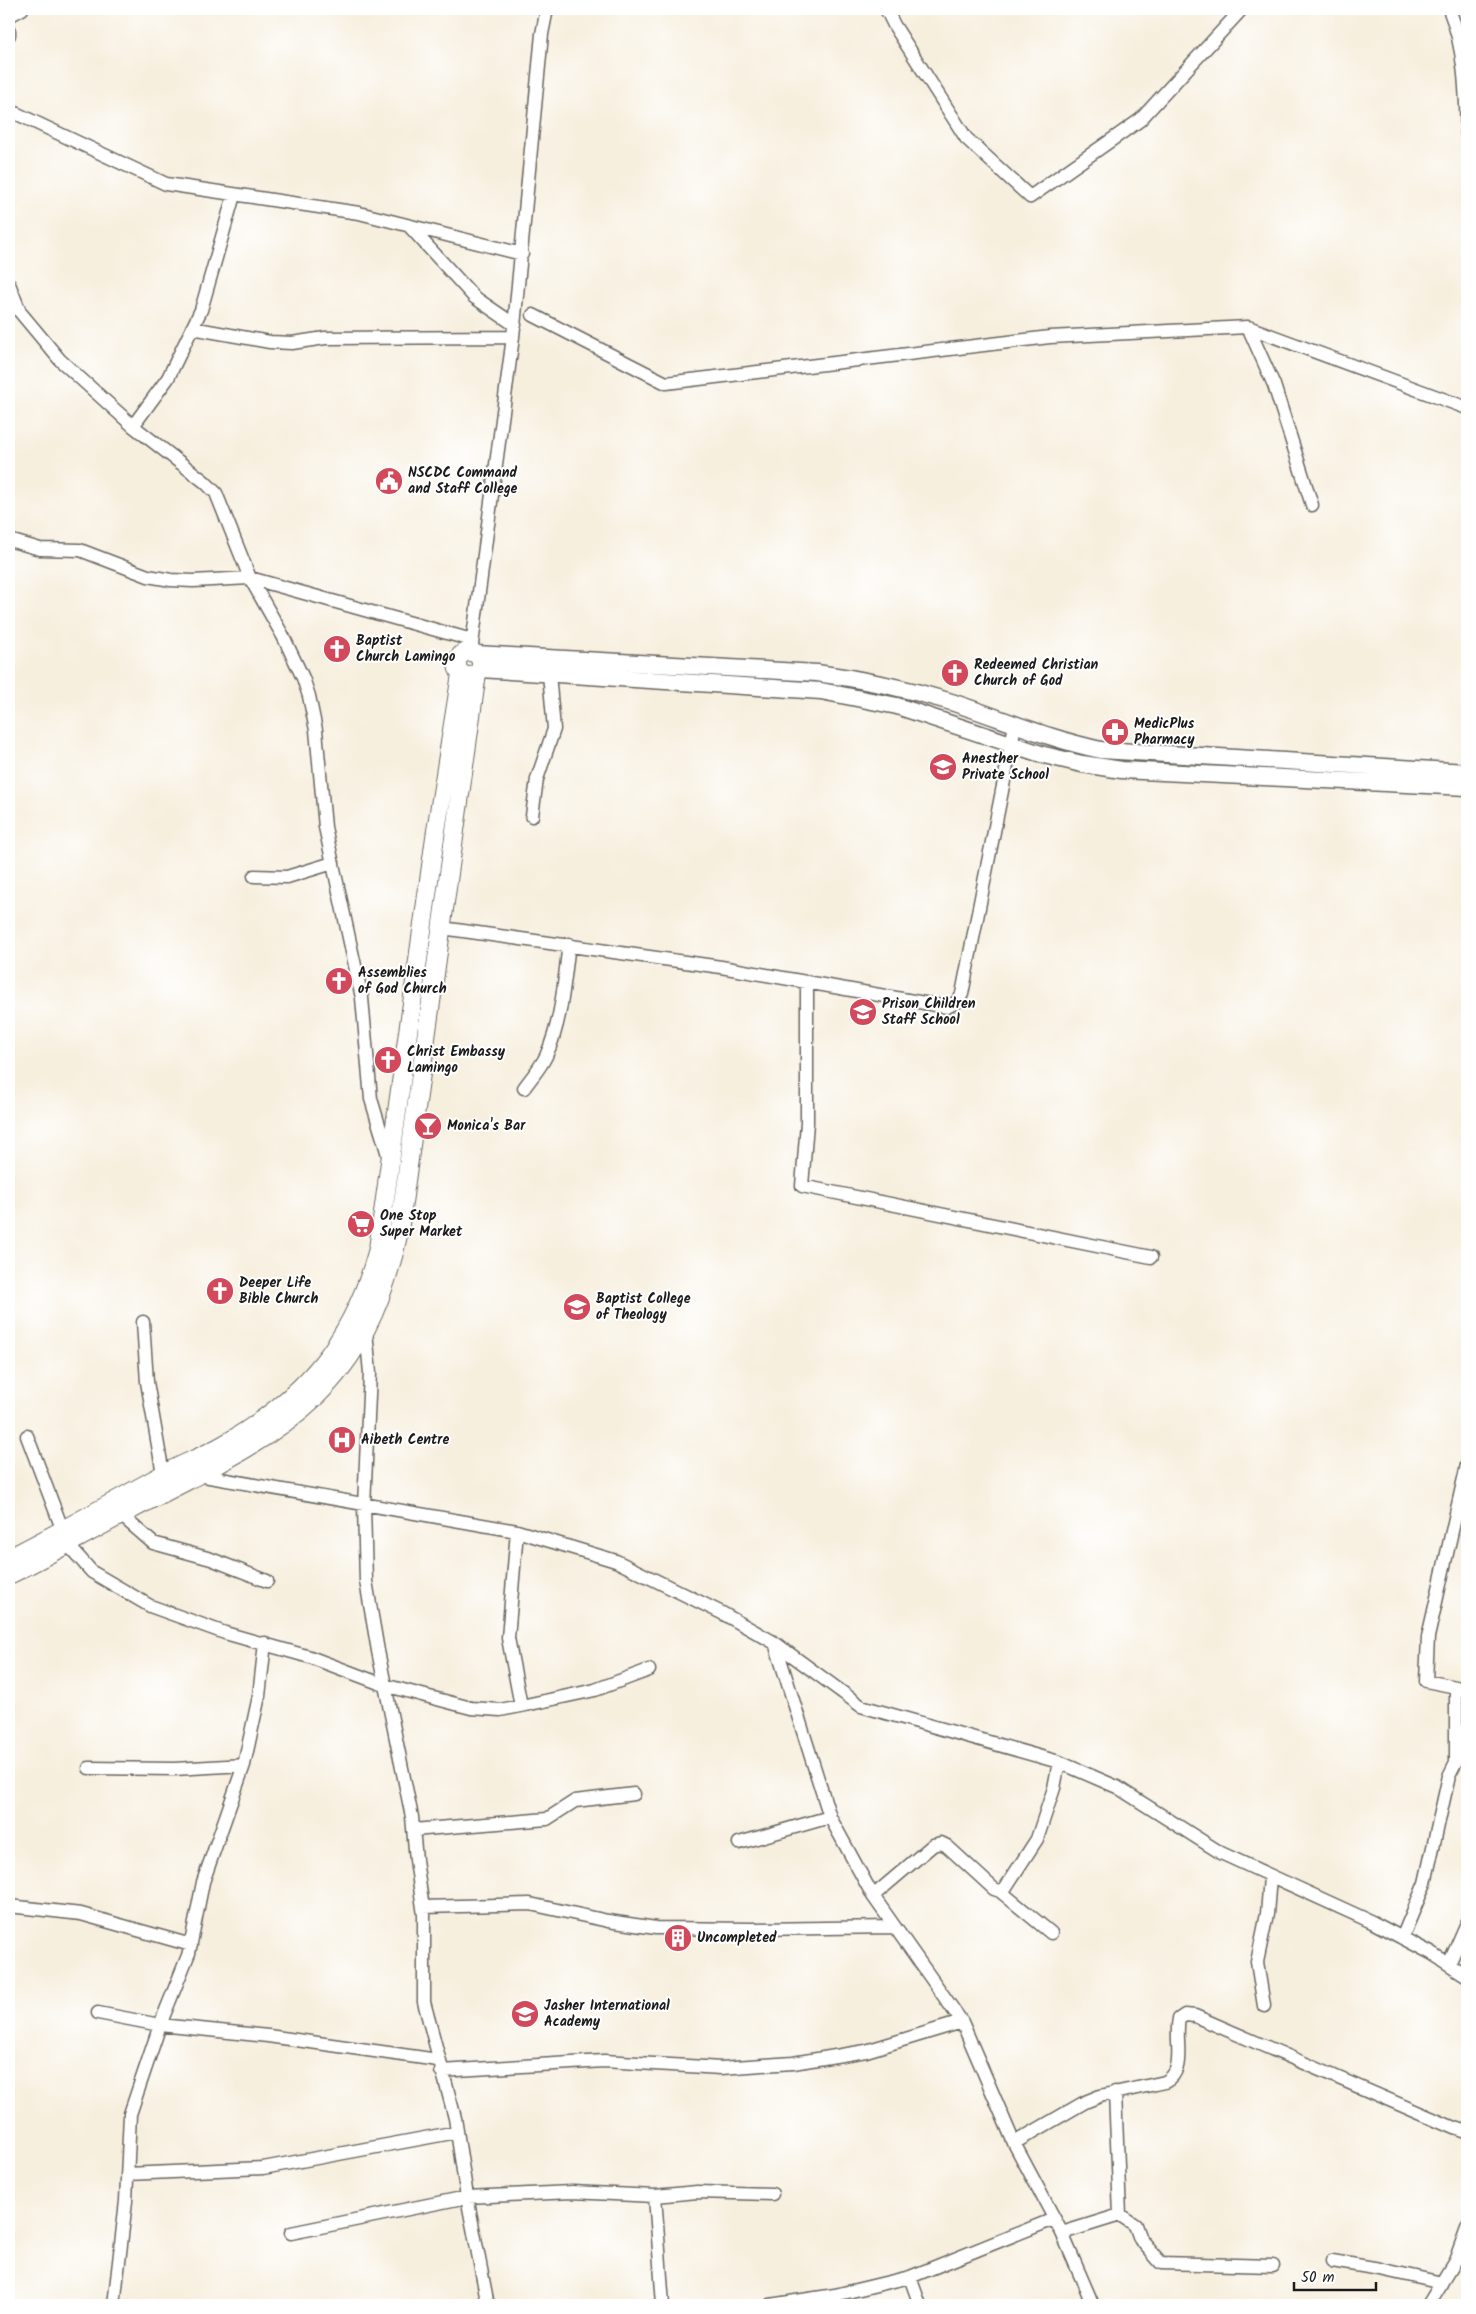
<svg xmlns="http://www.w3.org/2000/svg" width="1476" height="2314" viewBox="0 0 1476 2314" font-family="Kalam,sans-serif">
  <rect width="100%" height="100%" fill="#fff"/>
  <filter id="ink" filterUnits="userSpaceOnUse"><feTurbulence type="fractalNoise" baseFrequency=".02" numOctaves="2"/><feDisplacementMap in="SourceGraphic" scale="10" xChannelSelector="R" yChannelSelector="G"/><feConvolveMatrix kernelMatrix="1 2 1 2 8 2 1 2 1" color-interpolation-filters="sRGB"/></filter>
  <filter id="wash" filterUnits="userSpaceOnUse"><feTurbulence type="fractalNoise" baseFrequency=".0096" numOctaves="4" result="noise"/><feDisplacementMap in="SourceGraphic" scale="20" xChannelSelector="R" yChannelSelector="G"/><feGaussianBlur stdDeviation="1.12" result="paint"/><feColorMatrix in="noise" values="0 0 0 0 0 0 0 0 0 0 0 0 0 0 0 0 0 1.4 0 .05"/><feComposite in="paint" operator="in"/></filter>
  <g filter="url(#wash)">
    <rect width="100%" height="100%" fill="#f7efde"/>
  </g>
  <g filter="url(#ink)">
    <g fill="none" stroke-linecap="round" stroke-linejoin="round">
      <defs>
        <path id="minor" d="M886,9L894,25L966,138L1030,197L1140,120L1242,9
          M1449,9C1465,48 1466,93 1467,135
          M9,16L22,9
          M9,31V35
          M9,110L166,184L359,213L522,254
          M410,227L474,297L515,325
          M9,284L20,312L60,360L133,426L205,482L216,493L250,578L283,636L303,678L309,696L316,730L325,827L362,998L371,1099L389,1158
          M533,315L666,383L1050,337L1248,327
          M192,328L270,342L292,343L325,338L513,337
          M133,426L168,378L201,310L234,195
          M1312,505L1274,385L1248,327L1467,408
          M9,540L40,549L80,550L148,576L171,580L193,581L250,578L472,640
          M471,652L513,337L542,34L547,9
          M532,816L537,779L554,729L549,674
          M254,876L287,877L333,863
          M442,928L721,967L947,1007L957,1002L962,994L1015,725
          M807,982V1123L802,1186L1151,1257
          M524,1088C531,1078 541,1067 546,1056C562,1021 564,981 569,944
          M143,1322L147,1382L163,1474
          M366,1331L370,1373L364,1506L366,1581L378,1651L412,1817L416,1860L424,1915V2002L455,2118L467,2197L488,2305
          M27,1436L63,1531
          M198,1475L517,1531L616,1561L722,1613L775,1643L830,1817L873,1896L962,2022L1014,2143L1062,2233L1093,2305
          M115,1510L153,1543L211,1559L267,1581
          M517,1531L508,1638L521,1706
          M69,1546L92,1572L150,1606L225,1633L310,1657L384,1685L471,1708L500,1710L521,1706L595,1690L649,1670
          M775,1643L861,1706L1059,1762L1117,1787L1221,1853L1372,1922L1431,1953L1467,1976
          M1456,1763V1687L1426,1681L1428,1637L1467,1465
          M89,1768L174,1769L244,1765
          M413,1830L547,1819L575,1801L634,1794
          M739,1843L830,1817
          M1002,1893L1037,1839L1054,1788L1059,1762
          M873,1896L933,1845L941,1843L947,1846L994,1889L1000,1891L1051,1933
          M9,1906L81,1914L191,1945
          M423,1907L530,1904L608,1921L656,1928L752,1929L894,1927
          M1402,1938L1425,1883L1449,1776L1458,1758L1467,1756
          M1449,1964L1467,1923
          M1264,2006L1257,1962L1267,1914L1270,1877
          M98,2013L160,2025L268,2036L438,2060
          M441,2071L604,2061L721,2068L793,2063L866,2051L962,2022
          M1014,2143L1085,2102L1100,2096L1165,2082C1187,2071 1174,2040 1179,2019L1185,2015L1195,2016L1454,2128L1467,2132
          M127,2174L263,2168L457,2132
          M655,2196L663,2305
          M1120,2215L1135,2225L1140,2239L1161,2263L1273,2266
          M291,2233L467,2197L572,2192L655,2196L697,2192L772,2194
          M1062,2233L1120,2215L1115,2092
          M1332,2261L1380,2269L1442,2283
          M910,2277L920,2305
          M114,2305L126,2201L130,2114L160,2025L189,1953L203,1882L244,1765L259,1696L265,1643
          M770,2305L835,2295L910,2277L1054,2219
          M1428,2305L1455,2261L1467,2228"/>
        <path id="tertiary" d="M476,654L817,673C861,679 905,688 948,701C999,717 1048,739 1101,750L1467,772
          M480,669L821,691L897,706L1044,755L1082,764L1122,770L1467,787"/>
        <path id="secondary" d="M457 664a12 12 0 1 1 24 0a12 12 0 1 1-24 0Z
          M9,1558C61,1532 111,1503 162,1475C182,1464 204,1456 223,1445C305,1397 353,1342 378,1249L435,837L461,674
          M9,1575C55,1552 99,1526 146,1502C282,1432 365,1394 399,1231L477,673"/>
      </defs>
      <use href="#minor" stroke="#696660" stroke-width="15"/>
      <use href="#tertiary" stroke="#696660" stroke-width="19"/>
      <use href="#secondary" stroke="#696660" stroke-width="20"/>
      <use href="#minor" stroke="#fff" stroke-width="12"/>
      <use href="#tertiary" stroke="#fff" stroke-width="16"/>
      <use href="#secondary" stroke="#fff" stroke-width="18"/>
    </g>
  </g>
  <defs>
    <symbol id="civic-disc" viewBox="-11 -11 22 22"><circle r="9.5" fill="#d1495b" stroke="#fff"/><path d="M-.6-6.5H3V-4.5H.6V-3L4-1V1h2V6H-6V1h2V-1L-.6-3ZM-1.2 2.5V6h2.4V2.5Z" fill="#fff"/></symbol>
    <symbol id="church-disc" viewBox="-11 -11 22 22"><circle r="9.5" fill="#d1495b" stroke="#fff"/><path d="M-1.2-6h2.4v3.5h3.3v2.4h-3.3V6h-2.4V-.1h-3.3v-2.4h3.3Z" fill="#fff"/></symbol>
    <symbol id="pharmacy-disc" viewBox="-11 -11 22 22"><circle r="9.5" fill="#d1495b" stroke="#fff"/><path d="M-2-6h4v4h4v4h-4v4h-4v-4h-4v-4h4Z" fill="#fff"/></symbol>
    <symbol id="school-disc" viewBox="-11 -11 22 22"><circle r="9.5" fill="#d1495b" stroke="#fff"/><path d="M0-5L7-2L0 1L-7-2ZM-4 1L0 2.5L4 1V4Q0 6-4 4Z" fill="#fff"/></symbol>
    <symbol id="bar-disc" viewBox="-11 -11 22 22"><circle r="9.5" fill="#d1495b" stroke="#fff"/><path d="M-6-5H6L.8 .8V4.5H3.5V6h-7V4.5H-.8V.8Z" fill="#fff"/></symbol>
    <symbol id="supermarket-disc" viewBox="-11 -11 22 22"><circle r="9.5" fill="#d1495b" stroke="#fff"/><path d="M-6-5.5h2.5l.6 2H6L4.5 2H-2.5L-4.4-4H-6ZM-1.5 3.2a1.3 1.3 0 1 0 .1 0ZM3 3.2a1.3 1.3 0 1 0 .1 0Z" fill="#fff"/></symbol>
    <symbol id="university-disc" viewBox="-11 -11 22 22"><circle r="9.5" fill="#d1495b" stroke="#fff"/><path d="M0-5L7-2L0 1L-7-2ZM-4 1L0 2.5L4 1V4Q0 6-4 4Z" fill="#fff"/></symbol>
    <symbol id="hospital-disc" viewBox="-11 -11 22 22"><circle r="9.5" fill="#d1495b" stroke="#fff"/><path d="M-5-5h3v3.5h4V-5h3V5h-3V1.5h-4V5h-3Z" fill="#fff"/></symbol>
    <symbol id="building-disc" viewBox="-11 -11 22 22"><circle r="9.5" fill="#d1495b" stroke="#fff"/><path d="M-4-6H4V6H1V3H-1V6H-4ZM-2.5-4.3h1.7v1.8h-1.7ZM.8-4.3h1.7v1.8H.8ZM-2.5-1h1.7V.8h-1.7ZM.8-1h1.7V.8H.8Z" fill="#fff"/></symbol>
  </defs>
  <g fill-rule="evenodd">
    <use href="#civic-disc" x="373" y="465" width="32" height="32"/>
    <use href="#church-disc" x="321" y="633" width="32" height="32"/>
    <use href="#church-disc" x="939" y="657" width="32" height="32"/>
    <use href="#pharmacy-disc" x="1099" y="716" width="32" height="32"/>
    <use href="#school-disc" x="927" y="751" width="32" height="32"/>
    <use href="#church-disc" x="323" y="965" width="32" height="32"/>
    <use href="#school-disc" x="847" y="996" width="32" height="32"/>
    <use href="#church-disc" x="372" y="1044" width="32" height="32"/>
    <use href="#bar-disc" x="412" y="1110" width="32" height="32"/>
    <use href="#supermarket-disc" x="345" y="1208" width="32" height="32"/>
    <use href="#church-disc" x="204" y="1275" width="32" height="32"/>
    <use href="#university-disc" x="561" y="1291" width="32" height="32"/>
    <use href="#hospital-disc" x="326" y="1424" width="32" height="32"/>
    <use href="#building-disc" x="662" y="1922" width="32" height="32"/>
    <use href="#school-disc" x="509" y="1998" width="32" height="32"/>
  </g>
  <g text-anchor="middle" dominant-baseline="central" stroke-width="4" stroke-linejoin="round" paint-order="stroke">
    <g font-size="14" font-weight="bold" fill="#1c1c1c" stroke="#fff" text-anchor="start">
      <text x="408" y="473">NSCDC Command<tspan x="408" dy="16">and Staff College</tspan></text>
      <text x="356" y="641">Baptist<tspan x="356" dy="16">Church Lamingo</tspan></text>
      <text x="974" y="665">Redeemed Christian<tspan x="974" dy="16">Church of God</tspan></text>
      <text x="1134" y="724">MedicPlus<tspan x="1134" dy="16">Pharmacy</tspan></text>
      <text x="962" y="759">Anesther<tspan x="962" dy="16">Private School</tspan></text>
      <text x="358" y="973">Assemblies<tspan x="358" dy="16">of God Church</tspan></text>
      <text x="882" y="1004">Prison Children<tspan x="882" dy="16">Staff School</tspan></text>
      <text x="407" y="1052">Christ Embassy<tspan x="407" dy="16">Lamingo</tspan></text>
      <text x="447" y="1126">Monica's Bar</text>
      <text x="380" y="1216">One Stop<tspan x="380" dy="16">Super Market</tspan></text>
      <text x="239" y="1283">Deeper Life<tspan x="239" dy="16">Bible Church</tspan></text>
      <text x="596" y="1299">Baptist College<tspan x="596" dy="16">of Theology</tspan></text>
      <text x="361" y="1440">Aibeth Centre</text>
      <text x="697" y="1938">Uncompleted</text>
      <text x="544" y="2006">Jasher International<tspan x="544" dy="16">Academy</tspan></text>
    </g>
  </g>
  <rect width="1476" height="2314" fill="none" stroke="#fff" stroke-width="30"/>
  <path d="M1294 2282v8h82v-8" fill="none" stroke="#1c1c1c" stroke-width="2.5"/>
  <text x="1301" y="2282" font-size="15" fill="#1c1c1c" stroke="#ffffff" stroke-width="4" paint-order="stroke">50 m</text>
</svg>
